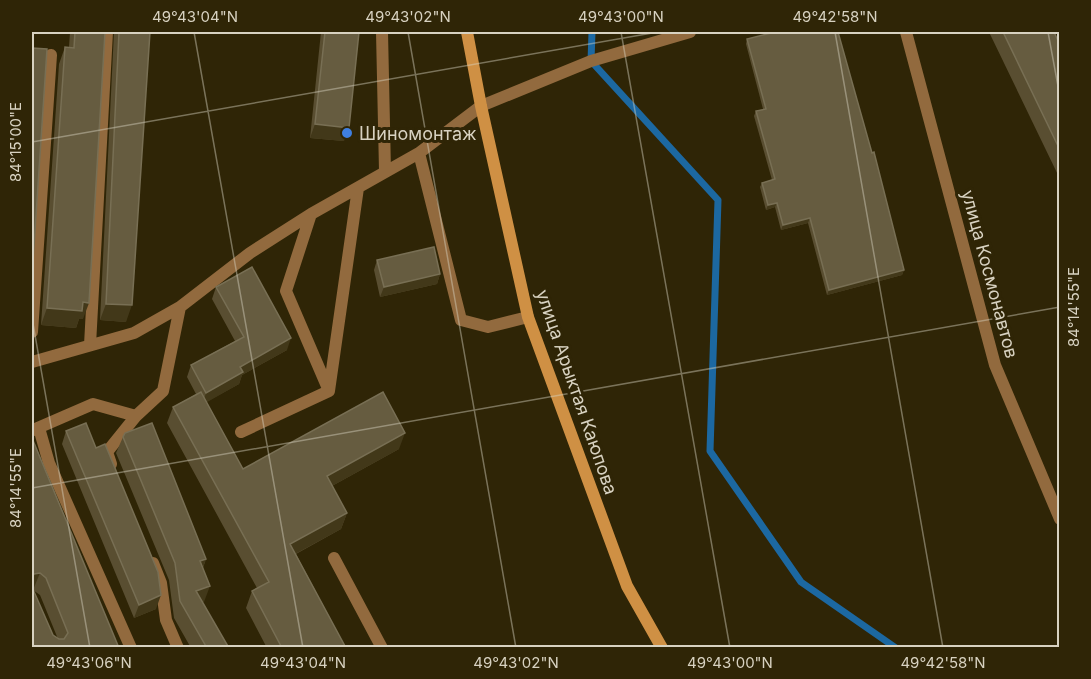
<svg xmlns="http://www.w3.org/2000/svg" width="1091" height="679" viewBox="0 0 1091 679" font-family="Inter,sans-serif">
  <rect width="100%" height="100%" fill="#2f2506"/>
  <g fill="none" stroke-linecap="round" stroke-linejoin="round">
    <path stroke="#1c68a1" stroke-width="7" d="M592,32L591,61L718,200L710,451L801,582L896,648"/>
    <path stroke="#926a3e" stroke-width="12" d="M382,32L385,171
      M419,153L461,320L488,327L528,317
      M311,214L286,291L329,391
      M32,332L51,55
      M90,345L107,32
      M32,362L134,333L180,307L250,253L311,214L419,153L481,106L591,61L690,32
      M39,428L49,463L131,648
      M33,430L93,404L136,416
      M241,432L329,391L358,188
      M111,464L107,452L136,416L163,391L180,307
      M334,558L382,648
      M153,563L161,583L166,620L178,648"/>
    <path stroke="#926a3e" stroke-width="12" d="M906,32L995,365L1060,519"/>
    <path stroke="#cf9044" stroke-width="12" d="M467,32L481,106L528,317L627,586L662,648"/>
  </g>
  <path fill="#594e31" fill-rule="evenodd" d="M70,32H105L83,319H79L76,328L41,325L59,64L65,47H69Z
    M114,32H150L126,322L100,320Z
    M321,32H359L344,141L310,138Z
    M989,32H1054L1059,43V177Z
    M747,39L904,270L902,275L827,295L808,223L781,230L775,207L766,210L760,187L762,183L772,180L754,116L756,111L763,109L746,44Z
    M377,260L440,274L437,284L380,297L374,270Z
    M216,287L287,350L242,375L239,384L206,402L243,469L399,449L332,486L347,513L341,529L296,554L346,648H267L246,608L252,591L257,588L167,423L173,407L196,394L187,377L191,365L235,341L212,299Z
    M66,431L156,609L134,618L62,444Z
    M123,437L206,559L203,568V603L229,648H191L174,618L169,580L116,453Z
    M32,438L119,648H32ZM33,590L40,595L58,639L53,635Z"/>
  <path fill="#423819" d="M315,124L349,128L344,141L310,138Z
    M777,203L775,207L766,210L768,205Z
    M810,218L808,223L781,230L783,225Z
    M904,270L902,275L827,295L829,290Z
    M440,274L437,284L380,297L384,287Z
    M83,302L89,303L83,319H79L76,328L41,325L47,308Z
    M106,304L132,305L126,322L100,320Z
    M291,338L287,350L242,375L239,384L202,405L206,393L240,367Z
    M405,433L399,449L321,492L327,476Z
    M347,513L341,529L284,560L290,544Z
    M206,559L200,575V561Z
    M40,573L33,590H32V578L34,574Z
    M210,586L204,602L190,608L196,591Z
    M161,595L156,609L134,618L139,605Z"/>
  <path fill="#665c40" stroke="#786f54" stroke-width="1.5" d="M75,32H105L89,303L83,302L82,311L47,308L65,47L74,48Z
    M119,32H150L132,305L106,304Z
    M325,32H359L349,128L315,124Z
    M775,32H838L872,153L874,152L904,270L829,290L810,218L783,225L777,203L768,205L762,183L775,179L756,111L766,109L747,39Z
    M1003,32H1054L1059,43V148Z
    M32,48L47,49L32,276Z
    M434,247L440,274L384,287L377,260Z
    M252,267L291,338L240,367L243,372L206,393L191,365L244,337L216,287Z
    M201,392L243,469L383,392L405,433L327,476L347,513L290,544L346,648H282L252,591L269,582L173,407Z
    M86,423L96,448L105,444L158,572L161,595L139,605L66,431Z
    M152,423L206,559L200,561L210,586L196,591L229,648H207L180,601L175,563L123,437L125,433Z
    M32,438L119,648H32V587L53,635L59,639H64L68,633L46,578L40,573L34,574L32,578Z"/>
  <path fill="none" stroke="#d8d2c1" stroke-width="1.5" stroke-opacity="0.45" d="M194,32L303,648M408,32L516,648M621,32L730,648M835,32L943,648M1048,32L1060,97M32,142L658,32M32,318L90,648M32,488L1060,307"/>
  <circle fill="#3f7fe0" stroke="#2f2506" stroke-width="2" cx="347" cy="133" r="6"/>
  <g text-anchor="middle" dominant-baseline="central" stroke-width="6" stroke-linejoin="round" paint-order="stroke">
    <g font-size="18" fill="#d8d2c1" stroke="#2f2506" text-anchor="start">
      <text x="359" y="133">Шиномонтаж</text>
    </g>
    <g font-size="18" fill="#d8d2c1" stroke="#2f2506">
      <text transform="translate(990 274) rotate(75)">улица Космонавтов</text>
      <text transform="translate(577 392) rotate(71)">улица Арыктая Каюпова</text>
    </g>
  </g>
  <rect width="1091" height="679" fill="none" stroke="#2f2506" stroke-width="66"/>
  <rect x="33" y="33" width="1025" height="613" fill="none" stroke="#d8d2c1" stroke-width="2"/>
  <g font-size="15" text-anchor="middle" fill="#d8d2c1">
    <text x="195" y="22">49°43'04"N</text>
    <text x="408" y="22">49°43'02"N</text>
    <text x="621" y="22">49°43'00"N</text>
    <text x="835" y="22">49°42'58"N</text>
    <text transform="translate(16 142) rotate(-90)" y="5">84°15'00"E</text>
    <text transform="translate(1074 307) rotate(-90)" y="5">84°14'55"E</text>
    <text transform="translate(16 488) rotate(-90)" y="5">84°14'55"E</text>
    <text x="89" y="668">49°43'06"N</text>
    <text x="303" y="668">49°43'04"N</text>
    <text x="516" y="668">49°43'02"N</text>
    <text x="730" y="668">49°43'00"N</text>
    <text x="943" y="668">49°42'58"N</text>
  </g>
</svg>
